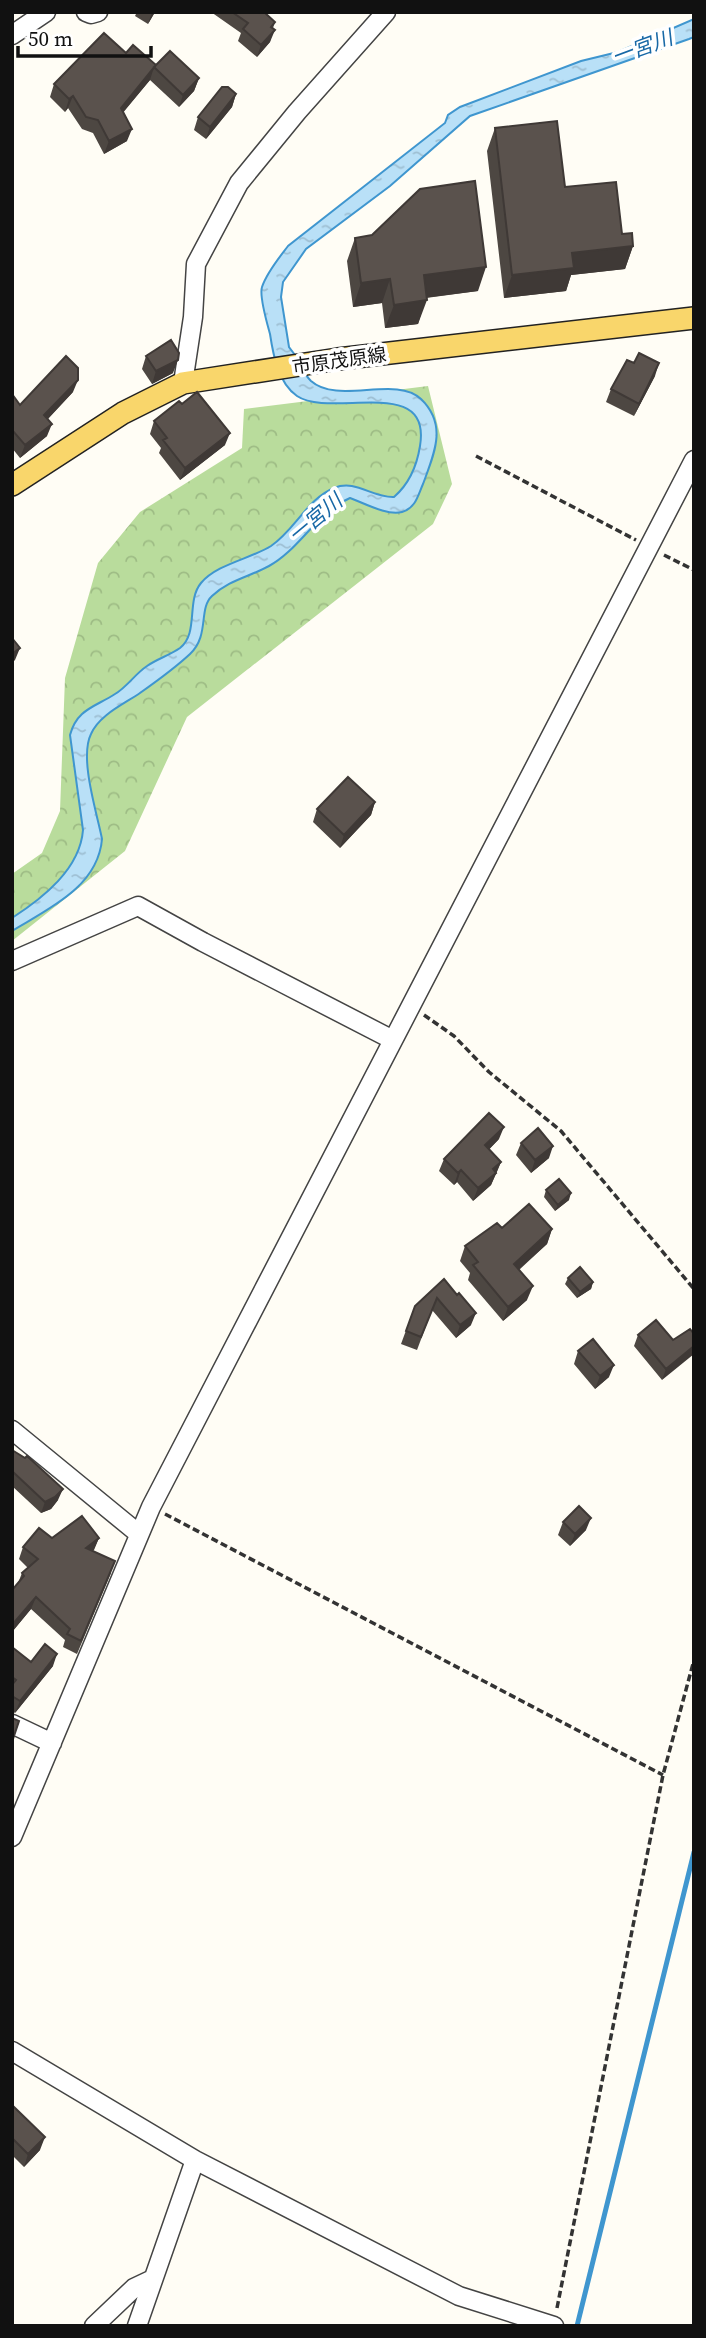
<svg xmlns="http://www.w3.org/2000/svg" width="706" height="2338" viewBox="0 0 706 2338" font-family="'Source Serif 4','Noto Sans JP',serif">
  <defs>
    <pattern id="forest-crowns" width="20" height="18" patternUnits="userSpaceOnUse" patternTransform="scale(1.75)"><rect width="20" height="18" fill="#b9dc9c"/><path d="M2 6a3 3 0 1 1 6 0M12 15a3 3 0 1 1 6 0" fill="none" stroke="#9ebc85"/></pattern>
    <pattern id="water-ripples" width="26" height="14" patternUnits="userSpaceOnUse" patternTransform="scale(1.75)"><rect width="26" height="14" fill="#b9e0f7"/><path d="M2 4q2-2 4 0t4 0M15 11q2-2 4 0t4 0" fill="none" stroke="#9ebfd3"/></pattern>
  </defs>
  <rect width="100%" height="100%" fill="#fffdf5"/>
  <path fill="url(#forest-crowns)" d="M428,386L452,484L433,524L187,717L125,851L12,941V874L42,853L60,811L65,678L98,563L140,512L242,448L244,409Z"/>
  <path fill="url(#water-ripples)" stroke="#3f96cf" stroke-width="2" d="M694,19V37L689,39L470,116L390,186L306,249L283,282L281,297L289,347L295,355V359C300,366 305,375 311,381C338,405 396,375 421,399C448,425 434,454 423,484C418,495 416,508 402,512C387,516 364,503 350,498C316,513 300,549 269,566C249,577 229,580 212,596C198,609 210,635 190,654C175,668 157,681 140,693C124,704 99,715 91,734C79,758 97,813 102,839C98,887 48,909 12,931V918C43,898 80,869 83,830L70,735C77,709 95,707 115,694C127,687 135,674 147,666C157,659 170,655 180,648C199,633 186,601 201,583C217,564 250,559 271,546C295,530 307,499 334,488C356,479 372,498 394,497C409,484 417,465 420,446C432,374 331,419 297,396C278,383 273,354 270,334C267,323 259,296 262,287C267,272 279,258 288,246L445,123L448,115L460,107L581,61L618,52Z"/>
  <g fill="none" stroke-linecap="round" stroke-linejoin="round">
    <path stroke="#3f96cf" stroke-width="5" d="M577,2326L694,1852"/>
    <defs>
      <path id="minor" d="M86,12L91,14L98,12
        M12,35L46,12
        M183,383L193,317L196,264L239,183L297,112L386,12
        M12,961L138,906L203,942L393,1040
        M12,1430L139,1534
        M12,1724L52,1743
        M12,1837L151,1507L694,460
        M12,2051L195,2160L459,2296L554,2326
        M94,2326L134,2288L153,2279
        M137,2326L195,2160"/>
      <path id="major" d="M12,485L123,413L183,383L338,359L694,318"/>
    </defs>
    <use href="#minor" stroke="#444" stroke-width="21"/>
    <use href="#major" stroke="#222" stroke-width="24"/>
    <path stroke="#333" stroke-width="3.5" stroke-dasharray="7 3.5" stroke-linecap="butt" d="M476,456L636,540
      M664,555L694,570
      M424,1015L454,1036L489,1072L561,1131L694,1289
      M165,1514L663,1775
      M557,2308L663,1775L694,1660"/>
    <use href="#minor" stroke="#fff" stroke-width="18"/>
    <use href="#major" stroke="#f9d66b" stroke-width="21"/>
  </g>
  <path fill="#4d4742" d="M137,12H155L148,24L135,16Z
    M211,12H264L275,22L273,28L270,42L257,57L238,41L241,33Z
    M126,53L156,65L199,78L194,91L179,107L150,80L123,112L127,141L104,154L93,133L82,129L68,108L65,112L50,97L54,84Z
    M236,94L232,107L206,139L194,130L198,117Z
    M495,128L622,234L633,246L625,269L571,275L566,291L504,298L487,151Z
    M355,238L478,291L426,298L418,324L385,328L382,303L353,307L347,261Z
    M146,356L173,373L152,384L142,369Z
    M655,376L634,416L606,402L611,389Z
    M73,392L48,419L47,436L20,458L12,448V394L20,405Z
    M182,404L225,445L180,480L159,453L161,448L150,434L154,421Z
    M375,802L371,815L340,848L313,822L317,809Z
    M499,1139L489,1149L501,1162L496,1174L495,1176L491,1185L473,1201L457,1182L454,1185L439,1171L444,1159Z
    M521,1143L549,1158L531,1173L516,1155Z
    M546,1190L569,1200L555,1211L544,1197Z
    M502,1228L552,1229L547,1244L519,1270L527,1300L503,1321L468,1280L470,1273L460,1261L465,1246Z
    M568,1278L593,1282L591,1289L577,1298L565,1284Z
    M444,1279L471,1325L456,1338L432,1310L417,1350L401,1344L415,1306Z
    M694,1334L662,1380L634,1346L638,1335L673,1340Z
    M578,1351L609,1377L595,1389L574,1364Z
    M12,1450L58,1500L51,1509L41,1513L12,1486Z
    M563,1522L586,1530L570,1546L558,1535Z
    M52,1538H99L93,1551L111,1573L77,1654L63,1647L65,1640L31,1609L12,1632V1590L18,1583L22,1573L28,1568L19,1559L23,1547Z
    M12,1647L31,1662L53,1666L15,1713L12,1711Z
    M12,2105L40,2150L24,2167L12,2155Z"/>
  <path fill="#3f3936" d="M152,12H155L148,24Z
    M275,30L270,42L257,57L261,45Z
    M154,67L150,80L117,120L121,108Z
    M199,78L194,91L179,107L183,95Z
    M236,94L232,107L206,139L210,127Z
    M73,96L68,108L65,112L69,99Z
    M132,129L127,141L104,154L109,141Z
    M633,246L625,269L571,275L566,291L504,298L512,275L572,253Z
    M486,267L478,291L415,299L424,275Z
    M390,279L382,303L353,307L361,283Z
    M427,300L418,324L385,328L394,305Z
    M178,360L173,373L152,384L156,371Z
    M659,363L655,376L634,416L639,404Z
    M78,380L73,392L40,427L44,415Z
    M52,424L47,436L20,458L25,445Z
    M230,433L225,445L180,480L185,468Z
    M20,648L15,660L12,663V654Z
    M375,802L371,815L340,848L344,835Z
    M504,1127L499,1139L481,1158L485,1145Z
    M553,1146L549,1158L531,1173L535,1160Z
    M501,1162L491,1185L473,1201L478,1188L493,1169Z
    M461,1170L457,1182L454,1185L458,1173Z
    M571,1193L569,1200L555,1211L558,1205Z
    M552,1229L547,1244L509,1278L514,1264Z
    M593,1282L591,1289L577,1298L580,1292Z
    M533,1286L527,1300L503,1321L508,1307Z
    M476,1313L471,1325L456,1338L460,1325Z
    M694,1346V1354L662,1380L666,1369Z
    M614,1365L609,1377L595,1389L600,1376Z
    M63,1489L58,1500L51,1509L41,1513L45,1502Z
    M591,1518L586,1530L570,1546L575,1534Z
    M99,1538L94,1550L81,1560L86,1548Z
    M36,1597L31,1609L12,1632V1625Z
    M57,1654L53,1666L15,1713L20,1701Z
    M45,2137L40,2150L24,2167L28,2154Z"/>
  <path fill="#5a524d" stroke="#3f3936" stroke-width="2" d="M232,12H264L275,22L271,27L275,30L261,45L243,29L248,23Z
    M104,33L126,53L133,45L156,65L121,108L132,129L109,141L98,120L86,117L73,96L69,99L54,84Z
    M170,51L199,78L183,95L154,67Z
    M222,87H228L236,94L210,127L198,117Z
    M557,121L565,187L616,182L622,234L632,233L633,246L572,253L574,268L512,275L495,128Z
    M475,181L486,267L424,275L427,300L394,305L390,279L361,283L355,238L372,235L420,189Z
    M171,340L179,353L178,360L156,371L146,356Z
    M639,353L659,363L639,404L611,389L627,360L634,363Z
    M66,356L78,368V380L44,415L52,424L25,445L12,430V394L20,405Z
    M197,392L230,433L185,468L163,440L167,438L154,421L179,401L182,404Z
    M12,638L20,648L12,654Z
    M348,777L375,802L344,835L317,809Z
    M489,1113L504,1127L485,1145L501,1162L493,1169L496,1173L478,1188L461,1170L458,1173L444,1159Z
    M538,1128L553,1146L535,1160L521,1143Z
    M559,1179L571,1193L558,1205L546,1190Z
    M529,1204L552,1229L514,1264L533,1286L508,1307L473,1265L478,1262L465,1246L497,1223L502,1228Z
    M580,1267L593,1282L580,1292L568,1278Z
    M444,1279L457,1295L459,1293L476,1313L460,1325L437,1298L421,1337L406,1331L415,1306Z
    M656,1320L673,1340L690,1329L694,1334V1346L666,1369L638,1335Z
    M593,1339L614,1365L600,1376L578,1351Z
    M12,1450L25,1458L27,1456L63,1489L55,1497L45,1502L12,1471Z
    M579,1506L591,1518L575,1534L563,1522Z
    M82,1516L99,1538L86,1548L115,1561L81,1641L67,1634L70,1629L36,1597L12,1625V1590L24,1576L22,1573L38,1559L23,1547L39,1528L52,1538Z
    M45,1644L57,1654L20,1701L12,1696V1685L16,1680L12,1677V1647L31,1662Z
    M12,1718L19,1721L12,1742Z
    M12,2105L45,2137L28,2154L12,2138Z"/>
  <g text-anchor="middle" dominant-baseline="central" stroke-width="7" stroke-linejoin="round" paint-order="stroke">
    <g font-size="19" fill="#111" stroke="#fff">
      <text transform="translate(339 360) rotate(-8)">市原茂原線</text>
    </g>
    <g font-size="21" font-style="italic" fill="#1768a6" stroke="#fff">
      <text transform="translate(642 47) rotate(-20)">一宮川</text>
      <text transform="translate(315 518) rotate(-40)">一宮川</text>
    </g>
  </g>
  <rect width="706" height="2338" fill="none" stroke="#111111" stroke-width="28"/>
  <path d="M18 46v10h133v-10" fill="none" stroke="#111111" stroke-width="3.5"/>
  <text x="28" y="46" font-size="21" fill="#111111" stroke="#ffffff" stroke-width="5" paint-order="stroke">50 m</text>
</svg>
